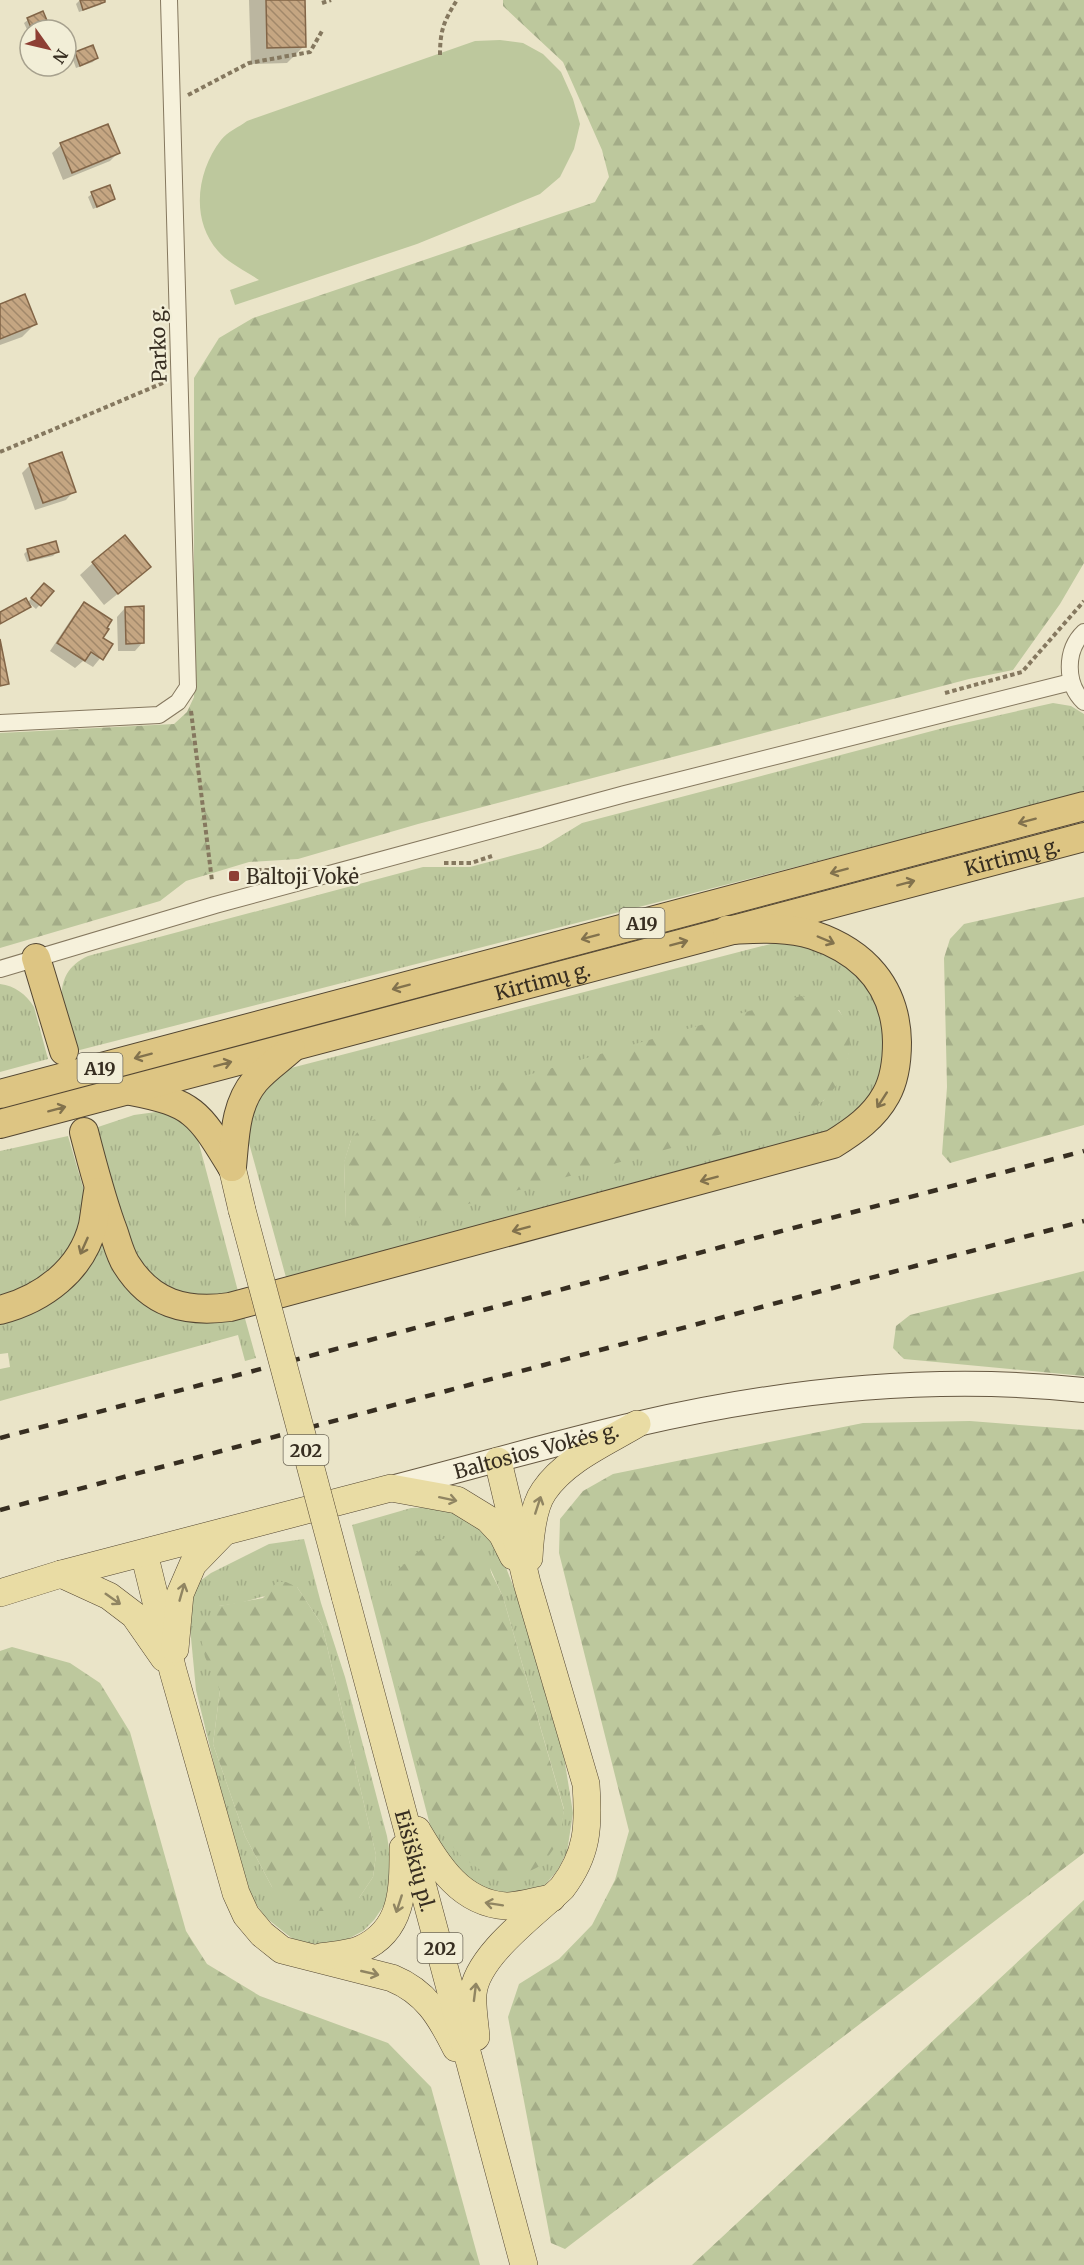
<svg xmlns="http://www.w3.org/2000/svg" width="1084" height="2265" viewBox="0 0 1084 2265" font-family="Merriweather,serif">
  <defs>
    <pattern id="grass-tufts" width="24" height="20" patternUnits="userSpaceOnUse" patternTransform="scale(1.5)"><rect width="24" height="20" fill="#bdc89d"/><path d="M3 7l-1-3M5 7V3M7 7l1-3M15 17l-1-3M17 17v-4M19 17l1-3" fill="none" stroke="#a3ac87"/></pattern>
    <pattern id="forest-firs" width="22" height="20" patternUnits="userSpaceOnUse" patternTransform="scale(1.5)"><rect width="22" height="20" fill="#bdc89d"/><path d="M5 1l3.5 6h-7zM16 11l3.5 6h-7z" fill="#a3ac87"/></pattern>
    <pattern id="building-back-hatch" width="6" height="6" patternUnits="userSpaceOnUse" patternTransform="scale(1.5)"><rect width="6" height="6" fill="#c5a682"/><path d="M-1 5l2 2M0 0l6 6M5-1l2 2" fill="none" stroke="#a1886a"/></pattern>
  </defs>
  <rect width="100%" height="100%" fill="#eae4c8"/>
  <path fill="url(#grass-tufts)" fill-rule="evenodd" d="M1053,703L1071,706L1084,714V793L72,1052C65,1018 46,975 88,956L423,867H470L541,848L582,823L951,726Z
    M792,941L858,969L886,1020L882,1084L847,1127L287,1281L244,1125L247,1113L277,1076L291,1068L778,942ZM839,1010C859,1046 847,1071 823,1101L346,1219L344,1163L351,1140Z
    M0,984C15,986 26,994 34,1007L48,1059L0,1072Z
    M156,1112C175,1115 184,1122 197,1136L239,1295L206,1301L155,1283L132,1251L95,1128L134,1115Z
    M68,1136L85,1194L86,1221L57,1273L0,1298V1151Z
    M103,1244L126,1286L244,1315L256,1358L245,1361L238,1335L0,1401V1369L10,1367L8,1353L0,1354V1318L97,1245Z
    M435,1507L459,1513L476,1526L491,1540L505,1565L522,1609L564,1757L573,1813L567,1852L557,1871L543,1887L528,1896L485,1892L455,1870L430,1825L352,1525L411,1508ZM490,1568L503,1597L564,1809L559,1840Z
    M304,1539L321,1603L345,1677L387,1836L392,1868L385,1904L374,1920L363,1931L346,1940L328,1945L306,1943L294,1940L265,1917L252,1898L239,1867L196,1690L189,1617L191,1594L200,1581L211,1573L269,1544ZM297,1587L322,1625L376,1855L373,1877L359,1898L272,1887L245,1836L213,1744L220,1690L219,1606L240,1603Z"/>
  <path fill="url(#forest-firs)" d="M503,0H1084V563L1060,604L1013,670L969,679L418,824L298,859L249,862L186,881L160,901L0,948V733L174,724L187,712L194,697V378L219,338L253,318L595,202L609,177L602,150L563,62L503,6Z
    M1084,897V1125L950,1163L942,1154L947,1087L944,958L950,939L964,924Z
    M801,996C814,999 831,1001 839,1011C861,1037 846,1080 824,1100C817,1106 807,1109 799,1113L366,1232L354,1228L346,1219L344,1162L351,1140L366,1122Z
    M1084,1271V1376L904,1359L893,1348L896,1326L910,1315Z
    M970,1421L1084,1430V1853L565,2249L551,2243L508,2017L519,1984L559,1959L592,1925L615,1880L629,1831L559,1553L560,1519L583,1491L613,1474L863,1423Z
    M437,1539C443,1539 451,1538 457,1539C478,1543 495,1579 503,1597L564,1810L560,1840L542,1865L522,1875L502,1876L482,1871L462,1857L436,1827L379,1611L397,1571L415,1554Z
    M277,1582H286L297,1587L322,1625L376,1855L373,1877L359,1898L337,1911H318L292,1904L272,1887L245,1836L213,1744L220,1690L205,1657L199,1629L219,1606L263,1598Z
    M12,1647L70,1663L100,1683L130,1732L186,1931L207,1964L260,1996L388,2043L431,2087L480,2265H0V1651Z
    M1084,1900V2265H692Z"/>
  <path fill="#bdc89d" d="M500,40L523,43L543,54L561,72L573,99L580,124L574,149L560,177L540,194L417,244L235,305L230,290L259,280C246,271 228,263 218,251C190,219 197,171 221,140C227,132 239,127 247,121L475,41Z"/>
  <path fill="#0003" d="M80,0H103L104,2L100,5L79,12L76,4Z
    M249,0H304V46L287,63L251,64Z
    M28,20L50,30H30V36L24,23Z
    M92,47L96,58L93,62L76,68L72,57L75,53Z
    M107,126L118,153L110,161L63,180L52,153L61,145Z
    M109,187L113,199L110,202L93,209L88,197L92,194Z
    M0,306L35,324L22,337L0,345Z
    M30,465L74,491L66,500L35,510L22,473Z
    M28,550L57,552L53,556L27,562L24,554Z
    M93,563L136,579L104,605L80,575Z
    M44,585L52,591L36,609L28,602Z
    M84,604L101,639L111,645L93,667L83,661L75,668L50,651L76,612Z
    M125,608L143,642L135,651H118L117,617Z"/>
  <path fill="url(#building-back-hatch)" stroke="#826547" stroke-width="1.5" d="M80,0H105V2L83,10Z
    M266,0H305L306,47L267,48Z
    M43,11L51,30H32L27,18Z
    M93,45L98,58L80,66L75,52Z
    M108,124L120,153L72,173L60,143Z
    M110,185L115,199L97,207L91,192Z
    M25,294L37,324L0,339V304Z
    M62,452L76,492L43,503L29,464Z
    M125,535L151,567L118,594L92,562Z
    M56,541L59,552L30,560L27,549Z
    M44,583L54,591L41,606L31,598Z
    M26,598L31,607L0,624V612Z
    M84,602L112,620L107,628L109,629L103,638L113,644L103,660L91,652L85,661L57,643Z
    M144,606V643L126,644L125,607Z
    M0,639L9,684L0,686Z"/>
  <g fill="none" stroke-linecap="round" stroke-linejoin="round">
    <defs>
      <path id="minor" d="M1084,632C1065,650 1065,684 1084,702
        M0,723L159,715L178,702L188,687L169,0
        M0,969L215,905L625,794L1071,682"/>
      <g id="secondary">
        <path id="s1" d="M391,1488C473,1467 555,1443 637,1424C783,1390 934,1374 1084,1390"/>
      </g>
      <g id="primary">
        <path d="M232,1167L242,1210"/>
        <path d="M144,1553L173,1671L236,1893L246,1915L262,1934L282,1950L392,1978C426,1992 440,2016 456,2048"/>
        <path d="M529,1558C530,1538 532,1508 544,1491C565,1460 605,1443 637,1424"/>
        <path d="M61,1574L109,1596L134,1615L164,1658"/>
        <path d="M0,1593L61,1574L391,1488L457,1500L488,1519L502,1534L513,1556"/>
        <path id="s2" d="M345,1596L524,2265"/>
        <path d="M175,1649L180,1594L193,1564L224,1532"/>
        <path d="M417,1830C438,1865 460,1903 506,1906C520,1906 538,1900 552,1898"/>
        <path d="M320,1957C333,1955 350,1954 361,1949C404,1930 403,1887 403,1848"/>
        <path d="M476,2037C475,2023 472,2008 473,1994C476,1956 535,1914 562,1888C588,1854 589,1826 586,1784L527,1583L498,1461"/>
      </g>
      <g id="trunk">
        <path d="M36,958L64,1051"/>
        <path d="M131,1091C194,1103 199,1113 232,1167"/>
        <path d="M0,1094L1084,806"/>
        <path id="s3" d="M0,1124L1084,837"/>
        <path d="M84,1132C92,1163 100,1194 111,1225C116,1237 119,1253 126,1264C151,1304 185,1313 230,1307L833,1144C854,1131 874,1117 886,1095C895,1079 897,1060 897,1042C896,987 864,952 813,935C785,926 756,929 727,930"/>
        <path d="M232,1167C235,1136 235,1105 255,1081C265,1069 280,1059 291,1049"/>
        <path d="M0,1310C43,1299 82,1270 93,1225C95,1214 96,1203 98,1192"/>
      </g>
    </defs>
    <use href="#minor" stroke="#85785f" stroke-width="18"/>
    <use href="#secondary" stroke="#675942" stroke-width="26"/>
    <use href="#primary" stroke="#534632" stroke-width="28"/>
    <use href="#trunk" stroke="#534632" stroke-width="30"/>
    <path stroke="#85785f" stroke-width="4" stroke-dasharray="4.5 3" stroke-linecap="butt" d="M322,3L331,0
      M440,55C440,30 444,21 457,0
      M188,95L249,63L310,52L322,31
      M0,452L163,383
      M945,693L1022,672L1084,601
      M191,711L212,881
      M444,863H471L492,856
      M257,870H271"/>
    <use href="#minor" stroke="#f6f1db" stroke-width="16"/>
    <use href="#secondary" stroke="#f6f1db" stroke-width="24"/>
    <use href="#primary" stroke="#e9dca4" stroke-width="27"/>
    <use href="#trunk" stroke="#ddc583" stroke-width="28"/>
    <path stroke="#372e21" stroke-width="4.5" stroke-dasharray="10 10" stroke-linecap="butt" d="M0,1438L1084,1151
      M0,1510L1084,1221"/>
    <defs>
      <path id="primary-bridge" d="M242,1210L345,1596"/>
    </defs>
    <use href="#primary-bridge" stroke="#534632" stroke-width="28" stroke-linecap="butt"/>
    <use href="#primary-bridge" stroke="#e9dca4" stroke-width="27"/>
  </g>
  <defs><path id="oneway-shaft" d="M-6 0H5M1.5-3L5.5 0L1.5 3" fill="none" stroke-width="1.6" stroke-linecap="round" stroke-linejoin="round" transform="scale(1.5)"/></defs>
  <g stroke="#82724d">
    <use href="#oneway-shaft" transform="translate(1027 821) rotate(165)"/>
    <use href="#oneway-shaft" transform="translate(839 871) rotate(165)"/>
    <use href="#oneway-shaft" transform="translate(906 883) rotate(-15)"/>
    <use href="#oneway-shaft" transform="translate(590 937) rotate(165)"/>
    <use href="#oneway-shaft" transform="translate(826 940) rotate(23)"/>
    <use href="#oneway-shaft" transform="translate(679 943) rotate(-15)"/>
    <use href="#oneway-shaft" transform="translate(401 987) rotate(165)"/>
    <use href="#oneway-shaft" transform="translate(143 1056) rotate(165)"/>
    <use href="#oneway-shaft" transform="translate(223 1064) rotate(-15)"/>
    <use href="#oneway-shaft" transform="translate(882 1100) rotate(123)"/>
    <use href="#oneway-shaft" transform="translate(57 1109) rotate(-15)"/>
    <use href="#oneway-shaft" transform="translate(709 1179) rotate(165)"/>
    <use href="#oneway-shaft" transform="translate(521 1229) rotate(165)"/>
    <use href="#oneway-shaft" transform="translate(84 1246) rotate(114)"/>
  </g>
  <g stroke="#908562">
    <use href="#oneway-shaft" transform="translate(448 1499) rotate(12)"/>
    <use href="#oneway-shaft" transform="translate(538 1505) rotate(-72)"/>
    <use href="#oneway-shaft" transform="translate(182 1592) rotate(-74)"/>
    <use href="#oneway-shaft" transform="translate(113 1599) rotate(35)"/>
    <use href="#oneway-shaft" transform="translate(399 1904) rotate(108)"/>
    <use href="#oneway-shaft" transform="translate(494 1904) rotate(-171)"/>
    <use href="#oneway-shaft" transform="translate(370 1973) rotate(13)"/>
    <use href="#oneway-shaft" transform="translate(475 1992) rotate(-83)"/>
  </g>
  <rect fill="#8e3f34" stroke="#f2eed7" stroke-width="2" x="228" y="870" width="12" height="12" rx="3"/>
  <g text-anchor="middle" dominant-baseline="central" stroke-width="4.5" stroke-linejoin="round" paint-order="stroke">
    <g fill="#f2eed7" stroke="#6f6858" stroke-width="1.5">
      <rect x="619.5" y="908" width="45" height="30" rx="4.5"/>
      <rect x="77.5" y="1053" width="45" height="30" rx="4.5"/>
      <rect x="283.5" y="1435" width="45" height="30" rx="4.5"/>
      <rect x="417.5" y="1933" width="45" height="30" rx="4.5"/>
    </g>
    <g font-size="18" font-weight="bold" fill="#372e21">
      <text x="642" y="923">A19</text>
      <text x="100" y="1068">A19</text>
      <text x="306" y="1450">202</text>
      <text x="440" y="1948">202</text>
    </g>
    <g font-size="20" fill="#372e21" stroke="#f2eed7">
      <text transform="translate(158 344) rotate(-92)">Parko g.</text>
      <text stroke="none"><textPath href="#s3" startOffset="1047">Kirtimų g.</textPath></text>
      <text stroke="none"><textPath href="#s3" startOffset="561">Kirtimų g.</textPath></text>
      <text stroke="none"><textPath href="#s1" startOffset="150">Baltosios Vokės g.</textPath></text>
      <text stroke="none"><textPath href="#s2" startOffset="274">Eišiškių pl.</textPath></text>
    </g>
    <g font-size="20" fill="#372e21" stroke="#f2eed7" text-anchor="start">
      <text x="246" y="876">Baltoji Vokė</text>
    </g>
  </g>
  <g transform="translate(48 48) rotate(124)"><circle r="28" fill="#f2eed7" stroke="#a7a18e" stroke-width="1.5"/>
  <path d="M0-4.5L10 22L0 15L-10 22Z" fill="#8e3f34"/>
  <text y="-9" font-size="16" font-weight="bold" text-anchor="middle" fill="#372e21">N</text>
  </g>
</svg>
